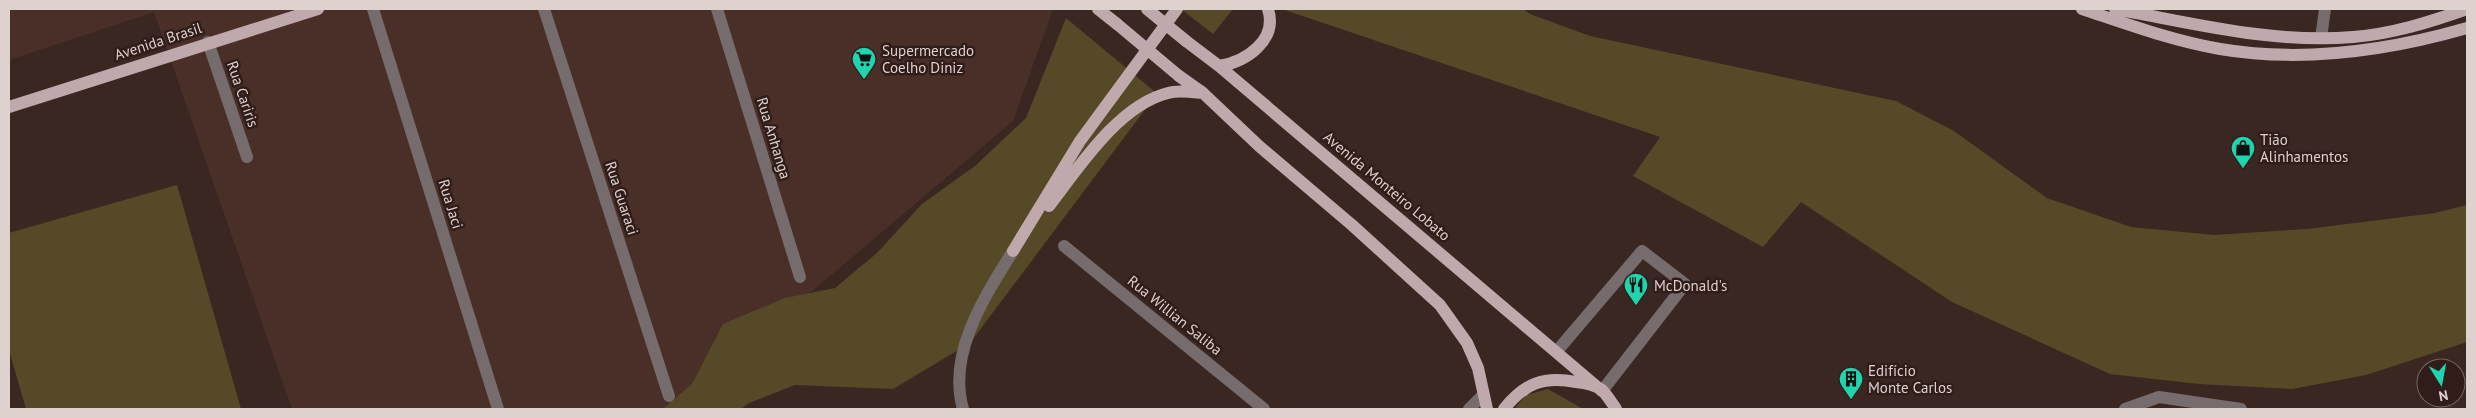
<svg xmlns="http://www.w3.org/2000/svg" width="2476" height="418" viewBox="0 0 2476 418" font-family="'PT Sans',sans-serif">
  <rect width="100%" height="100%" fill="#3b2722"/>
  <path fill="#4a2f29" d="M9,9H1053L1013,121L673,409H292L154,12L9,60Z"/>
  <path fill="#564928" d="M1181,9H1233L1213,34Z
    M1282,9H1523L1530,14L1590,36L1896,101L1954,131L2047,198L2131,227L2214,235L2307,229L2435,213L2467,205V342L2366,375L2292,389L2199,384L2110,374L1952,302L1801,202L1763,247L1633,176L1660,137Z
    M1066,18L1160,96L1156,95L970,343L893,389L795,385L749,403L741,409H663L692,384L723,324L785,298L835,288L877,253L922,204L975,166L1026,118Z
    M177,185L241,409H26L9,350V233Z
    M1548,389L1583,409H1514L1526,395Z"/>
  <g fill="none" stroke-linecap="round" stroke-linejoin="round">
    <path stroke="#766b6d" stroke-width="12" d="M373,9L498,409
      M544,9L669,396
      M717,9L800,277
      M2321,38L2325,9
      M208,42L247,157
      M1064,246L1264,409
      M1557,351L1642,251L1685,284L1602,391
      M963,409C947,353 985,296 1013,251
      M1469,409L1483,395
      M2125,409L2159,397L2241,409"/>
    <path stroke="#c0a9ad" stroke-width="12" d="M1098,9L1117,24
      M2082,9C2127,24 2173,41 2220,49C2303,63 2387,51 2467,28
      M2115,9C2193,23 2273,44 2353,37C2392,34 2430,22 2467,9
      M1186,41L1219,66L1602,391
      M1219,66C1246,62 1278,40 1268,9
      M1179,76L1203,93L1259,146L1352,225L1440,305L1467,343L1478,368L1487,409
      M9,107L318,9
      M1049,206C1079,167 1119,105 1168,93C1179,90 1191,92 1203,93
      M1013,251L1080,141L1177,9
      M1504,409C1525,383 1543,376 1576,382C1585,383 1595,385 1602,390C1607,395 1612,403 1616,409"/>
    <path stroke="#c0a9ad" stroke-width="12" d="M1147,9L1186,41
      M1117,24L1179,76"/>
  </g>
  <defs>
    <symbol id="supermarket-pin" viewBox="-11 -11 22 30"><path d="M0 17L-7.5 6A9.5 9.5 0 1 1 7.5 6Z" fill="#1fd5b0" stroke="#301d19"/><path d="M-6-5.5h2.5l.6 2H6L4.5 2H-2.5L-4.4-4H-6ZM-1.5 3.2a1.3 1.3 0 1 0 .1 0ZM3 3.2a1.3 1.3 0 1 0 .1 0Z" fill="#111"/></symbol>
    <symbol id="shop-pin" viewBox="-11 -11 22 30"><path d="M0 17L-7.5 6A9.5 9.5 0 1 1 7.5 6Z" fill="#1fd5b0" stroke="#301d19"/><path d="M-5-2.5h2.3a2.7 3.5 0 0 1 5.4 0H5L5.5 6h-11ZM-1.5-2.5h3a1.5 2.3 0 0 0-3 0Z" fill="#111"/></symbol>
    <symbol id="restaurant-pin" viewBox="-11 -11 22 30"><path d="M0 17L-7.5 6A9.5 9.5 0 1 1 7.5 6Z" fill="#1fd5b0" stroke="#301d19"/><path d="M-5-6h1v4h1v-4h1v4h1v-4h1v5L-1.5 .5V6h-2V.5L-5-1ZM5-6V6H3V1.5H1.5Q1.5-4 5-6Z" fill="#111"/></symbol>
    <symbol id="building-pin" viewBox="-11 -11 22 30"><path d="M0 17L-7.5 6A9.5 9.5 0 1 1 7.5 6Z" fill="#1fd5b0" stroke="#301d19"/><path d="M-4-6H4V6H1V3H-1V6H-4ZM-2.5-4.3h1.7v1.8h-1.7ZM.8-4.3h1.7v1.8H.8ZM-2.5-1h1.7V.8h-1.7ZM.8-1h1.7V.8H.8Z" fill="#111"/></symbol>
  </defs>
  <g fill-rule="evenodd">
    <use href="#supermarket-pin" x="850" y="45" width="28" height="38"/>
    <use href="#shop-pin" x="2229" y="134" width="28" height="38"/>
    <use href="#restaurant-pin" x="1622" y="271" width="28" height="38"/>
    <use href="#building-pin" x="1837" y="365" width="28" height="38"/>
  </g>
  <g text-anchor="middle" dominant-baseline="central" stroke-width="5" stroke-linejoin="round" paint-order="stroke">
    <g font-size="15" fill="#ded1ce" stroke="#301d19">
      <text transform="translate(158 41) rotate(-18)">Avenida Brasil</text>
      <text transform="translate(243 94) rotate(71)">Rua Cariris</text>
      <text transform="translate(774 138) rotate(73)">Rua Anhanga</text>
      <text transform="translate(1387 186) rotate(40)">Avenida Monteiro Lobato</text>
      <text transform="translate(622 198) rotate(72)">Rua Guaraci</text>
      <text transform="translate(451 204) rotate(73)">Rua Jaci</text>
      <text transform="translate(1175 315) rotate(39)">Rua Willian Saliba</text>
    </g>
    <g font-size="15" fill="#ded1ce" stroke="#301d19" text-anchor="start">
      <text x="882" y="50">Supermercado<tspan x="882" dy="17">Coelho Diniz</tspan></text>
      <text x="2260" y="139">Tião<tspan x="2260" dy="17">Alinhamentos</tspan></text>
      <text x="1654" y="285">McDonald's</text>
      <text x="1868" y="370">Edifício<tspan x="1868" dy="17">Monte Carlos</tspan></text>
    </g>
  </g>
  <rect width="2476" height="418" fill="none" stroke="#ded1ce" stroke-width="20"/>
  <g transform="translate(2441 383) rotate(169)"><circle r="24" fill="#301d19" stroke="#766561"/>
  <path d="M0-4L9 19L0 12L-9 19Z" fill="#1fd5b0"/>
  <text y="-8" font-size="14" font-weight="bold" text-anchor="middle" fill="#ded1ce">N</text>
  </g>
</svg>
